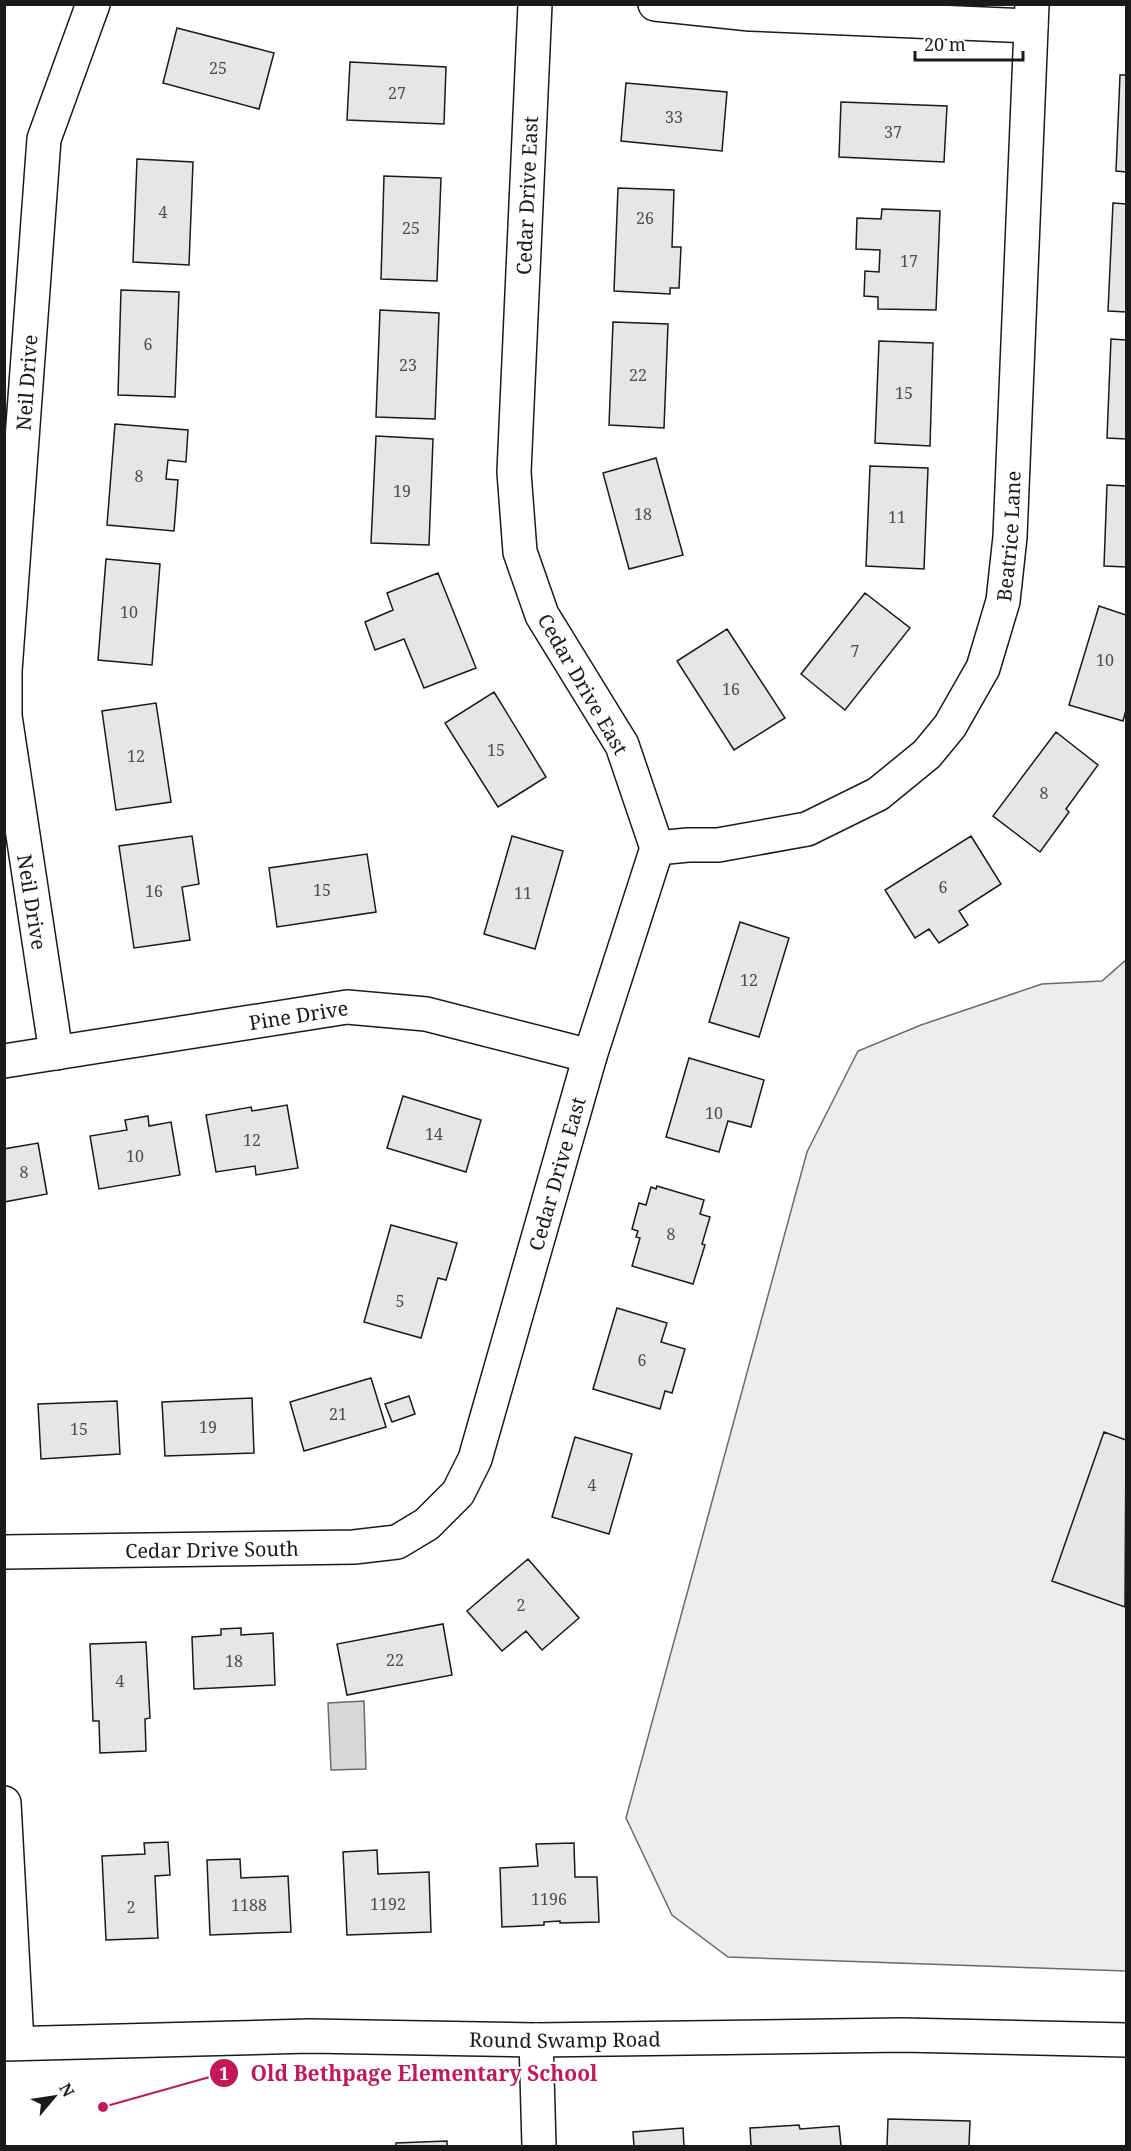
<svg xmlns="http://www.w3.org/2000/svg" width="1131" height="2151" viewBox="0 0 1131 2151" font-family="'Noto Serif',serif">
  <rect width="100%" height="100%" fill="#fff"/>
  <path fill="#ededed" stroke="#6a6a6a" stroke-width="1.5" d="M1126,960V1971L728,1957L672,1915L626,1818L807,1152L858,1051L921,1025L1042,984L1102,981Z"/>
  <path fill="#d7d7d7" stroke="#6a6a6a" stroke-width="1.5" d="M364,1701L366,1769L331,1770L328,1703Z"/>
  <path fill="#e6e6e6" stroke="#1a1a1a" stroke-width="1.5" d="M177,28L274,53L259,109L163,83Z
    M350,62L446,67L444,124L347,120Z
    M1120,75H1126V172L1116,171Z
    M626,83L727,92L722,151L621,141Z
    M841,102L947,106L944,162L839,157Z
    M137,159L193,162L189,265L133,262Z
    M384,176L441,178L437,281L381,279Z
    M618,188L674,190L672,247H681L679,288H670V294L614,291Z
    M1113,203L1126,204V312L1108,311Z
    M882,209L940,211L936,310L878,309V297L864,296L865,271L879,272L880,250L856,249L857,218L881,219Z
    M121,290L179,292L175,397L118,395Z
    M380,310L439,313L435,419L376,417Z
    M613,322L668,324L664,428L609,425Z
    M1111,339L1126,340V439L1107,438Z
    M879,341L933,343L930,446L875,443Z
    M115,424L188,430L186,462L168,460L166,479L178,480L174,531L107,525Z
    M376,436L433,439L429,545L371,543Z
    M656,458L683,555L629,569L603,473Z
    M870,466L928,468L924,569L866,566Z
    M1107,485L1126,486V567L1104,566Z
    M106,559L160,564L152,665L98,660Z
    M438,573L476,668L424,688L404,639L375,650L365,622L393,610L387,593Z
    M865,593L910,628L845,710L801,674Z
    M1099,606L1126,615V710L1123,721L1069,705Z
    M727,629L785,718L734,750L677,661Z
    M494,692L546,777L498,807L445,723Z
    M156,703L171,802L116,810L102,711Z
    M1056,732L1098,765L1066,809L1069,812L1040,852L993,816Z
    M192,836L199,884L182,887L190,940L134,948L119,846Z
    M512,836L563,851L535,949L484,934Z
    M971,836L1001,884L959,911L968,925L939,943L929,929L915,938L885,890Z
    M367,854L376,912L277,927L269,868Z
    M740,922L789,938L759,1037L709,1022Z
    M689,1058L764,1080L751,1127L728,1121L719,1152L666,1137Z
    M403,1096L481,1120L466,1172L387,1148Z
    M287,1105L298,1168L256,1175L255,1166L216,1172L206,1115L251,1107L252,1111Z
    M148,1116L149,1126L171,1122L180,1175L99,1189L90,1136L127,1130L125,1120Z
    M38,1143L47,1194L4,1202V1149Z
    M657,1186L704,1200L700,1214L710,1217L702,1244L705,1245L693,1284L632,1266L640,1238L636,1237L638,1231L632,1229L639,1203L646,1205L651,1187L656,1189Z
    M391,1225L457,1243L446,1280L438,1278L421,1338L364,1322Z
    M617,1308L667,1323L661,1342L685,1349L672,1393L665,1391L660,1409L593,1389Z
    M371,1378L386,1427L304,1451L290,1402Z
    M409,1396L415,1414L392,1422L385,1404Z
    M252,1398L254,1453L165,1456L162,1402Z
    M117,1401L120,1454L41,1459L38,1404Z
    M1104,1432L1126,1440L1125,1607L1052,1581Z
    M575,1437L632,1454L609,1534L552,1517Z
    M528,1559L579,1618L542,1650L526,1631L502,1651L467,1611Z
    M443,1624L452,1675L347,1695L337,1644Z
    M241,1628V1635L273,1633L275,1685L194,1689L192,1637L221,1635V1629Z
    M146,1642L150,1718L145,1719L146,1751L100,1753L99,1721H93L90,1644Z
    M168,1842L170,1875L155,1876L158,1938L106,1940L102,1856L145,1854L144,1843Z
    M574,1843L575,1877H597L599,1922L560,1923V1921L544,1922V1925L502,1927L500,1868L538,1866L536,1844Z
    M377,1850L378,1874L429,1872L431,1932L347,1935L343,1852Z
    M240,1859L241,1878L288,1876L291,1932L210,1935L207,1860Z
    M888,2119L970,2121L969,2146H887Z
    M799,2125L800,2129L839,2126L841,2146H751L750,2128Z
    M683,2128L684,2146H634L633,2132Z
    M447,2141V2146H396V2143Z"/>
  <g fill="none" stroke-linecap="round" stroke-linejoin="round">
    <defs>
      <g id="minor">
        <path d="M655,4L750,14L1031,26"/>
        <path id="s1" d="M657,848L688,845H718L807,829L878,794L927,754L950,726L983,668L1003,601L1010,537L1032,4"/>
        <path id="s2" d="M56,1053L5,716V671L44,139L93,4"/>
        <path id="s3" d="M4,1061L347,1007L426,1014L590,1056"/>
        <path id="s4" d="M4,1552L354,1547L397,1542L427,1524L458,1493L475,1459L590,1056L657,848L622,745L542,615L520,552L514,472L535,4"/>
        <path d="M4,1803L17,2043"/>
        <path d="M536,2040L539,2146"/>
      </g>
      <g id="secondary">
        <path id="s5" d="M4,2044L309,2036L536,2040L902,2035L1126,2040"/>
      </g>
    </defs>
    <use href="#minor" stroke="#1a1a1a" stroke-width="36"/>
    <use href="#secondary" stroke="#1a1a1a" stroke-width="36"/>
    <use href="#minor" stroke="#fff" stroke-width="33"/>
    <use href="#secondary" stroke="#fff" stroke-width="33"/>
  </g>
  <g text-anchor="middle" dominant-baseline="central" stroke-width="4.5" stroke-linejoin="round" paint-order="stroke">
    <g font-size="16" fill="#4d4d4d">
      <text x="218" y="68">25</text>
      <text x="397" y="93">27</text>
      <text x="674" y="117">33</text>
      <text x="893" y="132">37</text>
      <text x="163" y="212">4</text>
      <text x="645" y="218">26</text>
      <text x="411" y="228">25</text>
      <text x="909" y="261">17</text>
      <text x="148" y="344">6</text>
      <text x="408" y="365">23</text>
      <text x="638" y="375">22</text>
      <text x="904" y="393">15</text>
      <text x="139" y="476">8</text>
      <text x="402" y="491">19</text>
      <text x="643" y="514">18</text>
      <text x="897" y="517">11</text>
      <text x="129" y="612">10</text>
      <text x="855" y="651">7</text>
      <text x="1105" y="660">10</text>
      <text x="731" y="689">16</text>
      <text x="496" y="750">15</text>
      <text x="136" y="756">12</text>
      <text x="1044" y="793">8</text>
      <text x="943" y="887">6</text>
      <text x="322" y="890">15</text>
      <text x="154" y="891">16</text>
      <text x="523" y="893">11</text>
      <text x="749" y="980">12</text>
      <text x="714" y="1113">10</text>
      <text x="434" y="1134">14</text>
      <text x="252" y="1140">12</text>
      <text x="135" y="1156">10</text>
      <text x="24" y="1172">8</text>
      <text x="671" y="1234">8</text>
      <text x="400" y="1301">5</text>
      <text x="642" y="1360">6</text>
      <text x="338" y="1414">21</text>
      <text x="208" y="1427">19</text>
      <text x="79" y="1429">15</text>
      <text x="592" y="1485">4</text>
      <text x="521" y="1605">2</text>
      <text x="395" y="1660">22</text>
      <text x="234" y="1661">18</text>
      <text x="120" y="1681">4</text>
      <text x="549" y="1899">1196</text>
      <text x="388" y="1904">1192</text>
      <text x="249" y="1905">1188</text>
      <text x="131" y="1907">2</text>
    </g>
    <g font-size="20" fill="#1a1a1a" stroke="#fff">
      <text stroke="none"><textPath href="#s4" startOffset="1833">Cedar Drive East</textPath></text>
      <text stroke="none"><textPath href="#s2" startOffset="675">Neil Drive</textPath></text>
      <text stroke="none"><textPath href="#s1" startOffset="532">Beatrice Lane</textPath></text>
      <text transform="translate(583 684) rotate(60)">Cedar Drive East</text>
      <text transform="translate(32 902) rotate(81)">Neil Drive</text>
      <text stroke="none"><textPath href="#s3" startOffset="298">Pine Drive</textPath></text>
      <text stroke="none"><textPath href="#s4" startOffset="807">Cedar Drive East</textPath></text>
      <text stroke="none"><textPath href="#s4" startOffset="208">Cedar Drive South</textPath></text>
      <text stroke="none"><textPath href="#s5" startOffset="561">Round Swamp Road</textPath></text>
    </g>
  </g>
  <path fill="none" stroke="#c2185b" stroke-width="2" d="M103 2107L224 2073"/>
  <g fill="#c2185b" stroke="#fff" stroke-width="2">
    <circle cx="103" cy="2107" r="6"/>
    <circle cx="224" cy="2073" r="15"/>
  </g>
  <g font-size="18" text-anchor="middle" font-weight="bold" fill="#fff">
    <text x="224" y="2080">1</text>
  </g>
  <g font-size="21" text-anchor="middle" font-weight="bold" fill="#c2185b" stroke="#fff" stroke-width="4.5" stroke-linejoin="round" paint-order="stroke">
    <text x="424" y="2081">Old Bethpage Elementary School</text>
  </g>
  <rect width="1131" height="2151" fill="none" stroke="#1a1a1a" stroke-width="12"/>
  <g transform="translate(54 2097) rotate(61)" stroke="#ffffff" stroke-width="4.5" paint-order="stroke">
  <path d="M0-4.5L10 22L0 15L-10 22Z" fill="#1a1a1a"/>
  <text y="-9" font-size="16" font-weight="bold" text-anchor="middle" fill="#1a1a1a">N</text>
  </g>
  <path d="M915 51v9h108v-9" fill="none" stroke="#1a1a1a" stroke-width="3"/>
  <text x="924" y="51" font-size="18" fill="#1a1a1a" stroke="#ffffff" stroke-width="4.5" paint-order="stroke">20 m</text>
</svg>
